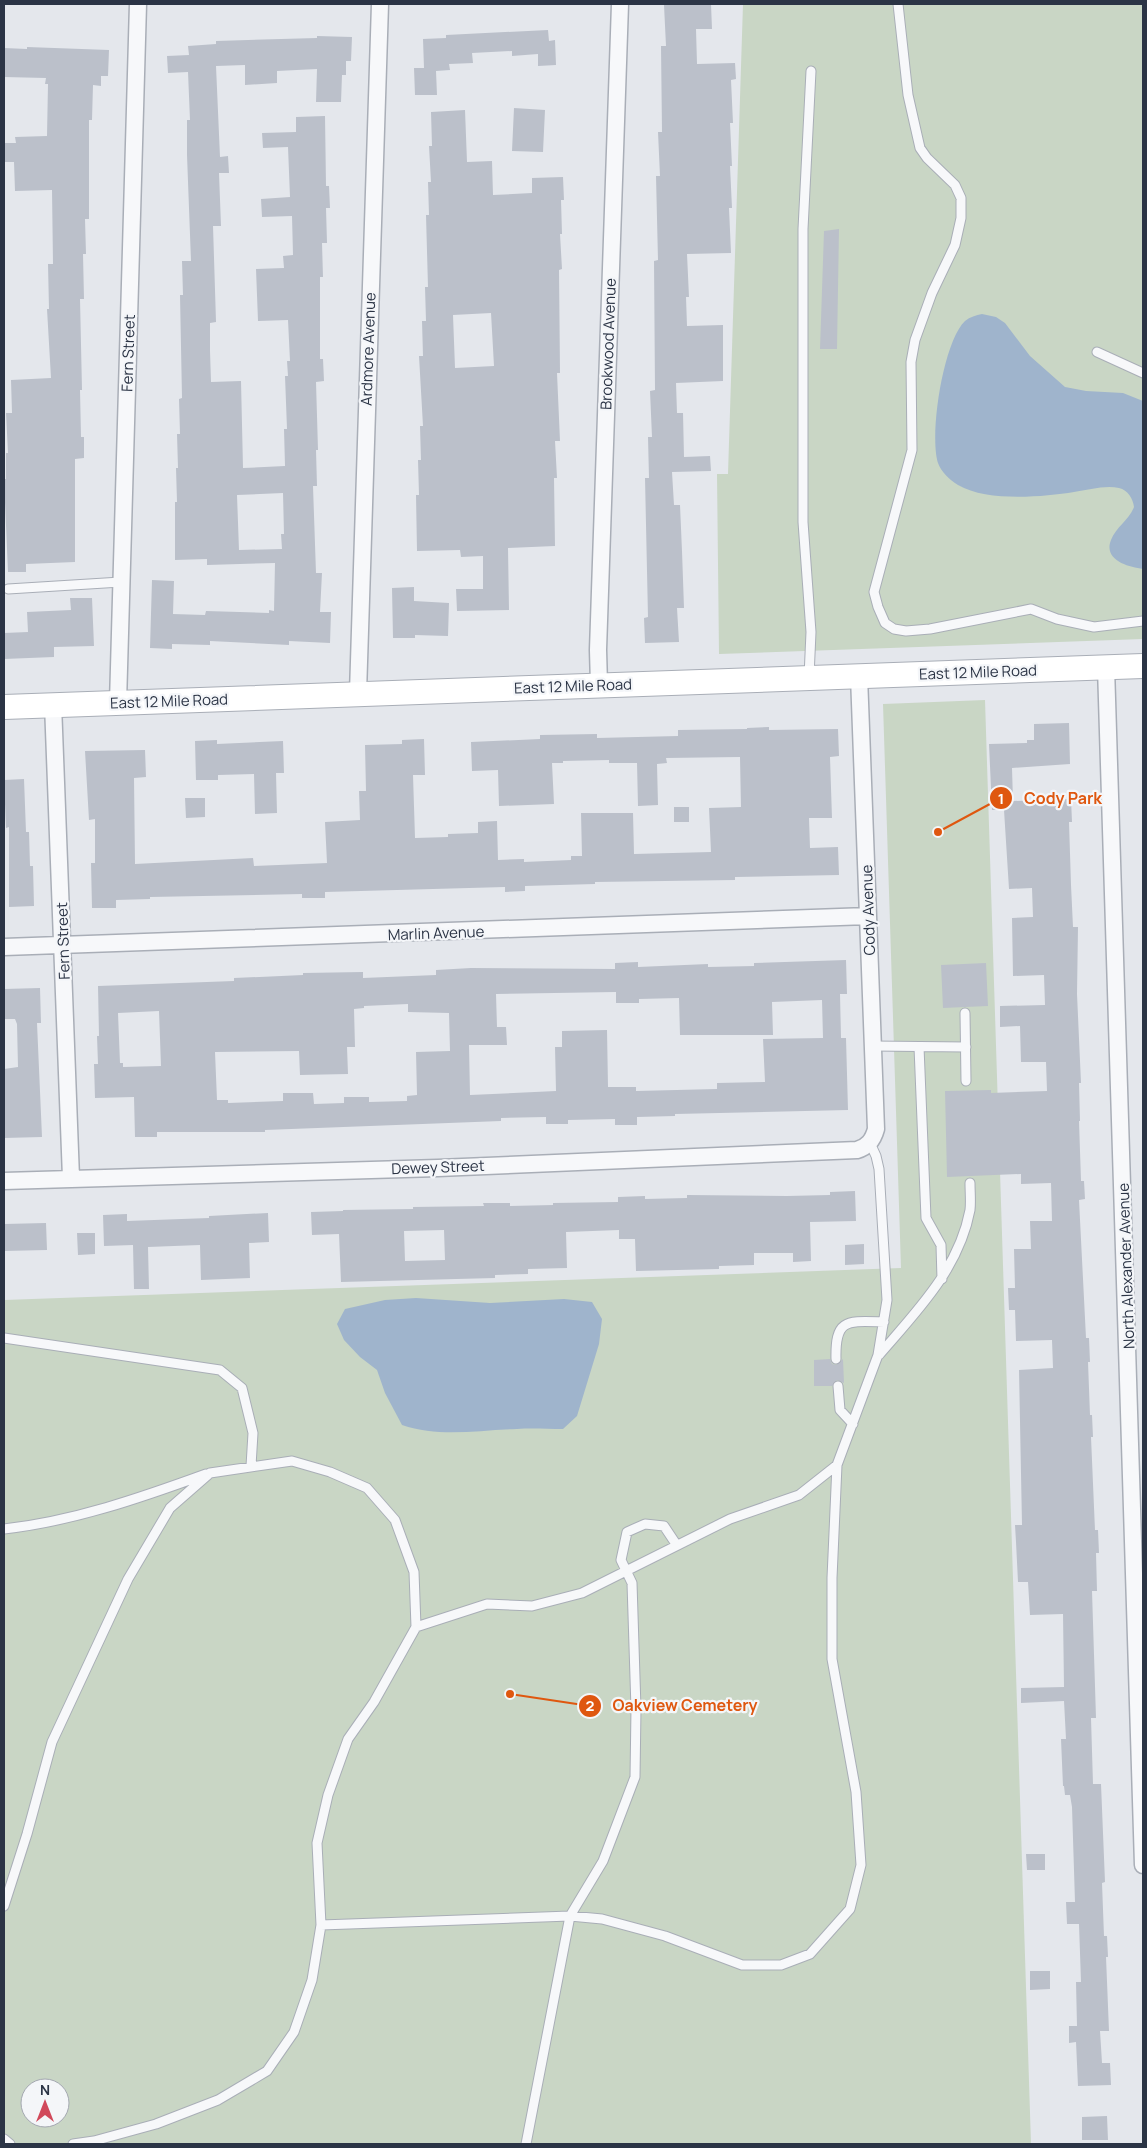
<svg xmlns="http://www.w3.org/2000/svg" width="1147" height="2148" viewBox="0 0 1147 2148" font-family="Manrope,sans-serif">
  <rect width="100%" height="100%" fill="#e4e7ec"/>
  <path fill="#c9d6c5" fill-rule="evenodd" d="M743,4H1143V639L719,654L717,474H728Z
    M985,700L1031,2144H4V1300L901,1268L883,704ZM30,2088H60V2118H30Z"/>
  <path fill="#9fb4cc" d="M982,314L996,317L1005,323L1030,356L1065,387L1086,391L1123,393L1143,401V569C1128,567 1103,560 1111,540C1116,527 1129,520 1134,507C1133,499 1128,490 1119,488C1105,485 1088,490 1074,492C1042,497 987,502 958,485C950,480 941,472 938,463C929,435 943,342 965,321C970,317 976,315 982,314Z
    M416,1298L490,1303L564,1299L592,1302L602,1319L599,1344L577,1416L563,1429C547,1429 532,1428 517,1429C478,1430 440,1438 402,1425L385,1393L377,1370L360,1357L344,1340L337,1324L345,1309L385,1300Z"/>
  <path fill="#bbc0ca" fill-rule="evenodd" d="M711,4L712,29H696L697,64L735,63L736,79L731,80L733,123H730L732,166H730L732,208H729L731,253L687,254L689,297H686L687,326L723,325V381L676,383L677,413H683L684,457L710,456L711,471L672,472L674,505H680L682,551L684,608H677L679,642L645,643L644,618L648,617L645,478H649L648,437H652L650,391L655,390L654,261L658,260L656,176H660L658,132H662L661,46H666L664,5Z
    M548,30L549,41L555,40L556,65L538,66V54L512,56V51L472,53L473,63L449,64L450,70L436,71L437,95H415L414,68H424L423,39L446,38V35Z
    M317,36L352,37L351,61H346V75H342L341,102H316L317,69L277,71V83L245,85V65L216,66L220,157L228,156L229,173H219L221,226H213L216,322L210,323V351L211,382L241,381L243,468L285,466L284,429H287L285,376H288L287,361H290L288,320L258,321L256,269L284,268L283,256L293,255L292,216L262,217L261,199L290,197L288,147L263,148L262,133L296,132V117L325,116L326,186H329L330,208H326L327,243H322L323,277H320V359H323L324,381L316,382L318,450H316L317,486H313L316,573H322L320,612H331L330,643L289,641V645L210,641V645L172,644V649L150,648L152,580L174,581L173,614L205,615L206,611L269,613V610L274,611L275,563L207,565V559L175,560V502H177L176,468H178L177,434H180L179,399L182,398L180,295H183L182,261H191L187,155V120H190L188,72L168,73L167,56L189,55L188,46L216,44V41L317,38ZM283,493L284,534H281L282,549L239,550L237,495Z
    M27,47L109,50L108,76H101V86L93,85L92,120H89V219H85L86,254H83L84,299H80L82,390H80L81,437H84V458L75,459V562L26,564V572H8L4,479H6V453H8L6,413H12L11,380L51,378L47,309H49L48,264H53L52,190L15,191L14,162H4V143H16L15,137L47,136L48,84H45L46,78L4,77V48L27,49Z
    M514,108L545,110L543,152L512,151Z
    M465,110L467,162L492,161L493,195L532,193V178L563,177L564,200H561L562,234H560L562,269L559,270L560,373H557L560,441H555L557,478H554L555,546L508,548L509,610L457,611L456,589H483V556L461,557L460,550L417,551L416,495H419L418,460H421L420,426H423L419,356H423L422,321H426L425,287H428L426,215H429L428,182H431L429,146H432L431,112ZM491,313L494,366L455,368L453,315Z
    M839,229L837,349H820L824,231Z
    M414,587V601L449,603L448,636L415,635V638H393L392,588Z
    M70,598H92L94,646L54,647V657L4,659V633L28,632L27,612L71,610Z
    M1069,723L1070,764L1012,768L1013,801L1071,799L1072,822H1069L1071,885L1073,927H1078L1077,994L1081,1083H1079L1080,1121H1079L1081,1181H1084L1085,1199L1079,1200L1086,1338H1089L1090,1362H1088L1090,1415H1092L1093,1437H1091L1095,1530H1098L1099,1553H1096L1097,1591H1092L1096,1718H1091L1093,1784H1101L1105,1882L1102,1883L1104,1936H1107L1108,1957H1106L1109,2031H1100L1102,2063H1110L1111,2085L1078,2086L1076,2042L1069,2043V2026H1077L1076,1982H1081L1079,1924H1067L1066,1902H1075L1072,1807L1070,1795H1065L1064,1786H1063L1061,1739H1066L1064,1701L1021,1703V1688L1064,1687L1063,1614L1030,1615L1028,1582H1018L1016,1542L1015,1525H1022L1019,1370L1053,1368L1052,1340L1016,1341L1015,1310H1009L1008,1288H1015L1014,1249H1031L1030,1221H1052L1051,1183L1021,1184V1174L947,1177L945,1091L991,1090V1093L1047,1091L1046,1062H1021L1020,1026L1000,1027V1006L1045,1005L1044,975L1013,976L1012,918L1033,917L1032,888L1009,889L1004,810H992L989,744L1027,743V740H1034V724Z
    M769,727V730L838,729L839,756L830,757L832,818H809L810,848L838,847L839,875L735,877V880L595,882V884L525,886V891L505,892V887L325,892V898H302V894L150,897V899L116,900V908H92L91,863H95V819L89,820L85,751L145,750L146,777L134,778L135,864L253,858L254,866L327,863L325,822L360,820L359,791H366L365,745L402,744V740L424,739L425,775H413L415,838L448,837V834L478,833V822L497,821L498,860L524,859V862L571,860V856H582L581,813H633L634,854L711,852L709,808L741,807L740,757L666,758L667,763L657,764L658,805L638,806L637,763H609V760L563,761V763H552L554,804L499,806L498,770L472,771L471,742L540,739V735L597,734V738L678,736V730L747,729V728Z
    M217,740V744L283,741L284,773H276L277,813L255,814L254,774L218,775V780H196L195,741Z
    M24,779L26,832H29L30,866H33L34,906L9,907V827L6,828L4,780Z
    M185,798H205V817L186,818Z
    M674,807H689V822H674Z
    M846,960L847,994H840L841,1038H846L848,1110L675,1114V1116L637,1117V1125H615V1119L568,1120V1124H546V1117L501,1118V1121L265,1130V1132H157V1137H135L134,1097L95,1098L94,1064H98L97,1036H99L98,986L234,981V978L303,975V973L363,972V978L436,975V970L471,968L615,969V963L638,962V967L708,964V967L754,966V963ZM616,992V1003H639V999L679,998L680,1035H773L772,1002L822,1000L823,1038L763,1039L765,1082L717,1083V1089L636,1091V1087H608L607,1030L562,1031V1047H555L556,1091L470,1095L469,1045H507L506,1027H497L496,994ZM408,1004V1012L449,1013L450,1051L416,1052L417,1095L407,1096V1101L369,1102V1097H344V1103L314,1104L313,1093H283V1101L228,1103V1100H217L215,1052L299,1051L300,1075L348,1074L347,1047H355L354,1009L364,1008V1006ZM159,1011L161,1066L123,1067V1063H120L118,1013Z
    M986,963L988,1006L943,1008L941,965Z
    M40,988L41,1023H37L42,1137L4,1138V1069L18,1067L17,1024L15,1019H4V989Z
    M855,1191L856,1221L810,1222L811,1261L793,1262V1253H754V1265L719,1266V1269L636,1271L635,1239H619V1230L566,1232L567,1268L528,1269V1274L495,1275V1278L341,1282L339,1234L312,1235L311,1212L343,1211V1210L413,1209V1207L484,1206L483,1203H510V1206L553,1205V1203L618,1202V1197L645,1196V1199L687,1198V1195L787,1196L830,1195V1192ZM444,1230L445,1260L405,1261L404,1231Z
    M268,1213L269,1242L249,1243L250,1278L201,1280L200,1245L148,1247L149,1289H134L133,1245L104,1246L103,1215L127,1214V1221L209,1218V1216Z
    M46,1223L47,1250L4,1251V1224Z
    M77,1233H95V1254L78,1255Z
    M864,1244V1264L845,1265V1245Z
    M830,1359L832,1364L836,1365L843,1359L844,1383L837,1380L832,1386H814V1360Z
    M1026,1854H1045V1870H1027Z
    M1030,1971H1050V1989L1030,1990Z
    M1107,2116L1108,2140H1082V2117Z"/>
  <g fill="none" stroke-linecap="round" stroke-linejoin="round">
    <defs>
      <path id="lane" d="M898,4L908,95L920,148L927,158L955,185L961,198V218L955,245L932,293L915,340L911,362L912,450L874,592L878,607L885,623L894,629L906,631L930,629L1031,609L1057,619L1094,627L1143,621
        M1097,352L1143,373
        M8,589L121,582
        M809,677L811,632L803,522V229L811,71
        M965,1013L966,1081
        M873,1046L966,1047
        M919,1047L926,1218L941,1245L942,1279
        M4,1338L220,1370L242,1388L253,1433L251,1466
        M879,1355C916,1312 959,1269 970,1210C971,1202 970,1192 970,1183
        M836,1359C835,1318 847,1321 884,1322
        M838,1386L840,1410L853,1424
        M4,1529C74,1521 140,1498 206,1474
        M416,1627L487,1604L532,1606L582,1593L730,1519L799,1495L837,1465L878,1355L887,1300L879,1169L876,1156L870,1143
        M4,1906L27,1834L52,1742L128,1579L170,1508L210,1473L292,1461L330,1472L367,1488L395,1520L414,1572L416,1627L374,1702L348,1739L328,1795L317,1843L321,1925L312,1980L294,2032L267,2071L218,2100L156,2124L94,2141L73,2144
        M321,1925L570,1916L602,1919L665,1936L742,1965H781L810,1954L850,1909L861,1865L856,1792L832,1659V1578L837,1465
        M4,2139L10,2144
        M526,2144L570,1916L603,1861L635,1777L636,1709L632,1583L621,1560L627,1532L645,1524L664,1526L676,1544"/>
      <path id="street" d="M1106,667L1143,1865
        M599,685L598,650L620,4
        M358,693L380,4
        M118,703L138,4
        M53,704L71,1178
        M4,947L868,916
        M4,1181L438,1168L857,1150C868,1147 873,1140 876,1129L859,676"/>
      <path id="secondary" d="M4,707L1143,666"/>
    </defs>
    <use href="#lane" stroke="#a9aeb7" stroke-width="11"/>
    <use href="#street" stroke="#a9aeb7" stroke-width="19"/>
    <use href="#secondary" stroke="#a9aeb7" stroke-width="26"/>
    <use href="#lane" stroke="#f7f8fa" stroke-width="9"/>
    <use href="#street" stroke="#f7f8fa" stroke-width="16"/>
    <use href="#secondary" stroke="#fff" stroke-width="24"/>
  </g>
  <g text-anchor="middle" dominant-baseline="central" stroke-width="4.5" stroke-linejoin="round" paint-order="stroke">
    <g font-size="15" fill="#2b3445" stroke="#f4f6f9">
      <text transform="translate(608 344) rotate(-88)">Brookwood Avenue</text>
      <text transform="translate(368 349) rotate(-88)">Ardmore Avenue</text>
      <text transform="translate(128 353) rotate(-88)">Fern Street</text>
      <text transform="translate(978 672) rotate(-2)">East 12 Mile Road</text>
      <text transform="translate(573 686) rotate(-2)">East 12 Mile Road</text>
      <text transform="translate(169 701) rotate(-2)">East 12 Mile Road</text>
      <text transform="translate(868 910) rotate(-92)">Cody Avenue</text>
      <text transform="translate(436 933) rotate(-2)">Marlin Avenue</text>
      <text transform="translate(63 941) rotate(-92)">Fern Street</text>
      <text transform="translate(438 1167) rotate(-2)">Dewey Street</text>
      <text transform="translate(1126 1266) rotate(-92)">North Alexander Avenue</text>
    </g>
  </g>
  <path fill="none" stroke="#df570f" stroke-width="2" d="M938 832L1001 798M510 1694L590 1706"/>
  <g fill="#df570f" stroke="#f4f6f9" stroke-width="2">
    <circle cx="938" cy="832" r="5"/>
    <circle cx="510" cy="1694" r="5"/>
    <circle cx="1001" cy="798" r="12"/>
    <circle cx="590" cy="1706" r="12"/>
  </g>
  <g font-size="15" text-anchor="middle" font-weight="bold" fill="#fff">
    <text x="1001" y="804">1</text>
    <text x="590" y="1711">2</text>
  </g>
  <g font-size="16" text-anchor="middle" font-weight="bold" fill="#df570f" stroke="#f4f6f9" stroke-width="4.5" stroke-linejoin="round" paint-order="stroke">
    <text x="1063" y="804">Cody Park</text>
    <text x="685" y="1711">Oakview Cemetery</text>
  </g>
  <rect width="1147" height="2148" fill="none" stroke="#2b3445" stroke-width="10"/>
  <g transform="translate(45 2103)"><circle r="24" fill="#f4f6f9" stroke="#a4a8b1"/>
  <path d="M0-4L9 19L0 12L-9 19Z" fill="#d1495b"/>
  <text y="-8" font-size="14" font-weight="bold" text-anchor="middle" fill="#2b3445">N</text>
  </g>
</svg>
